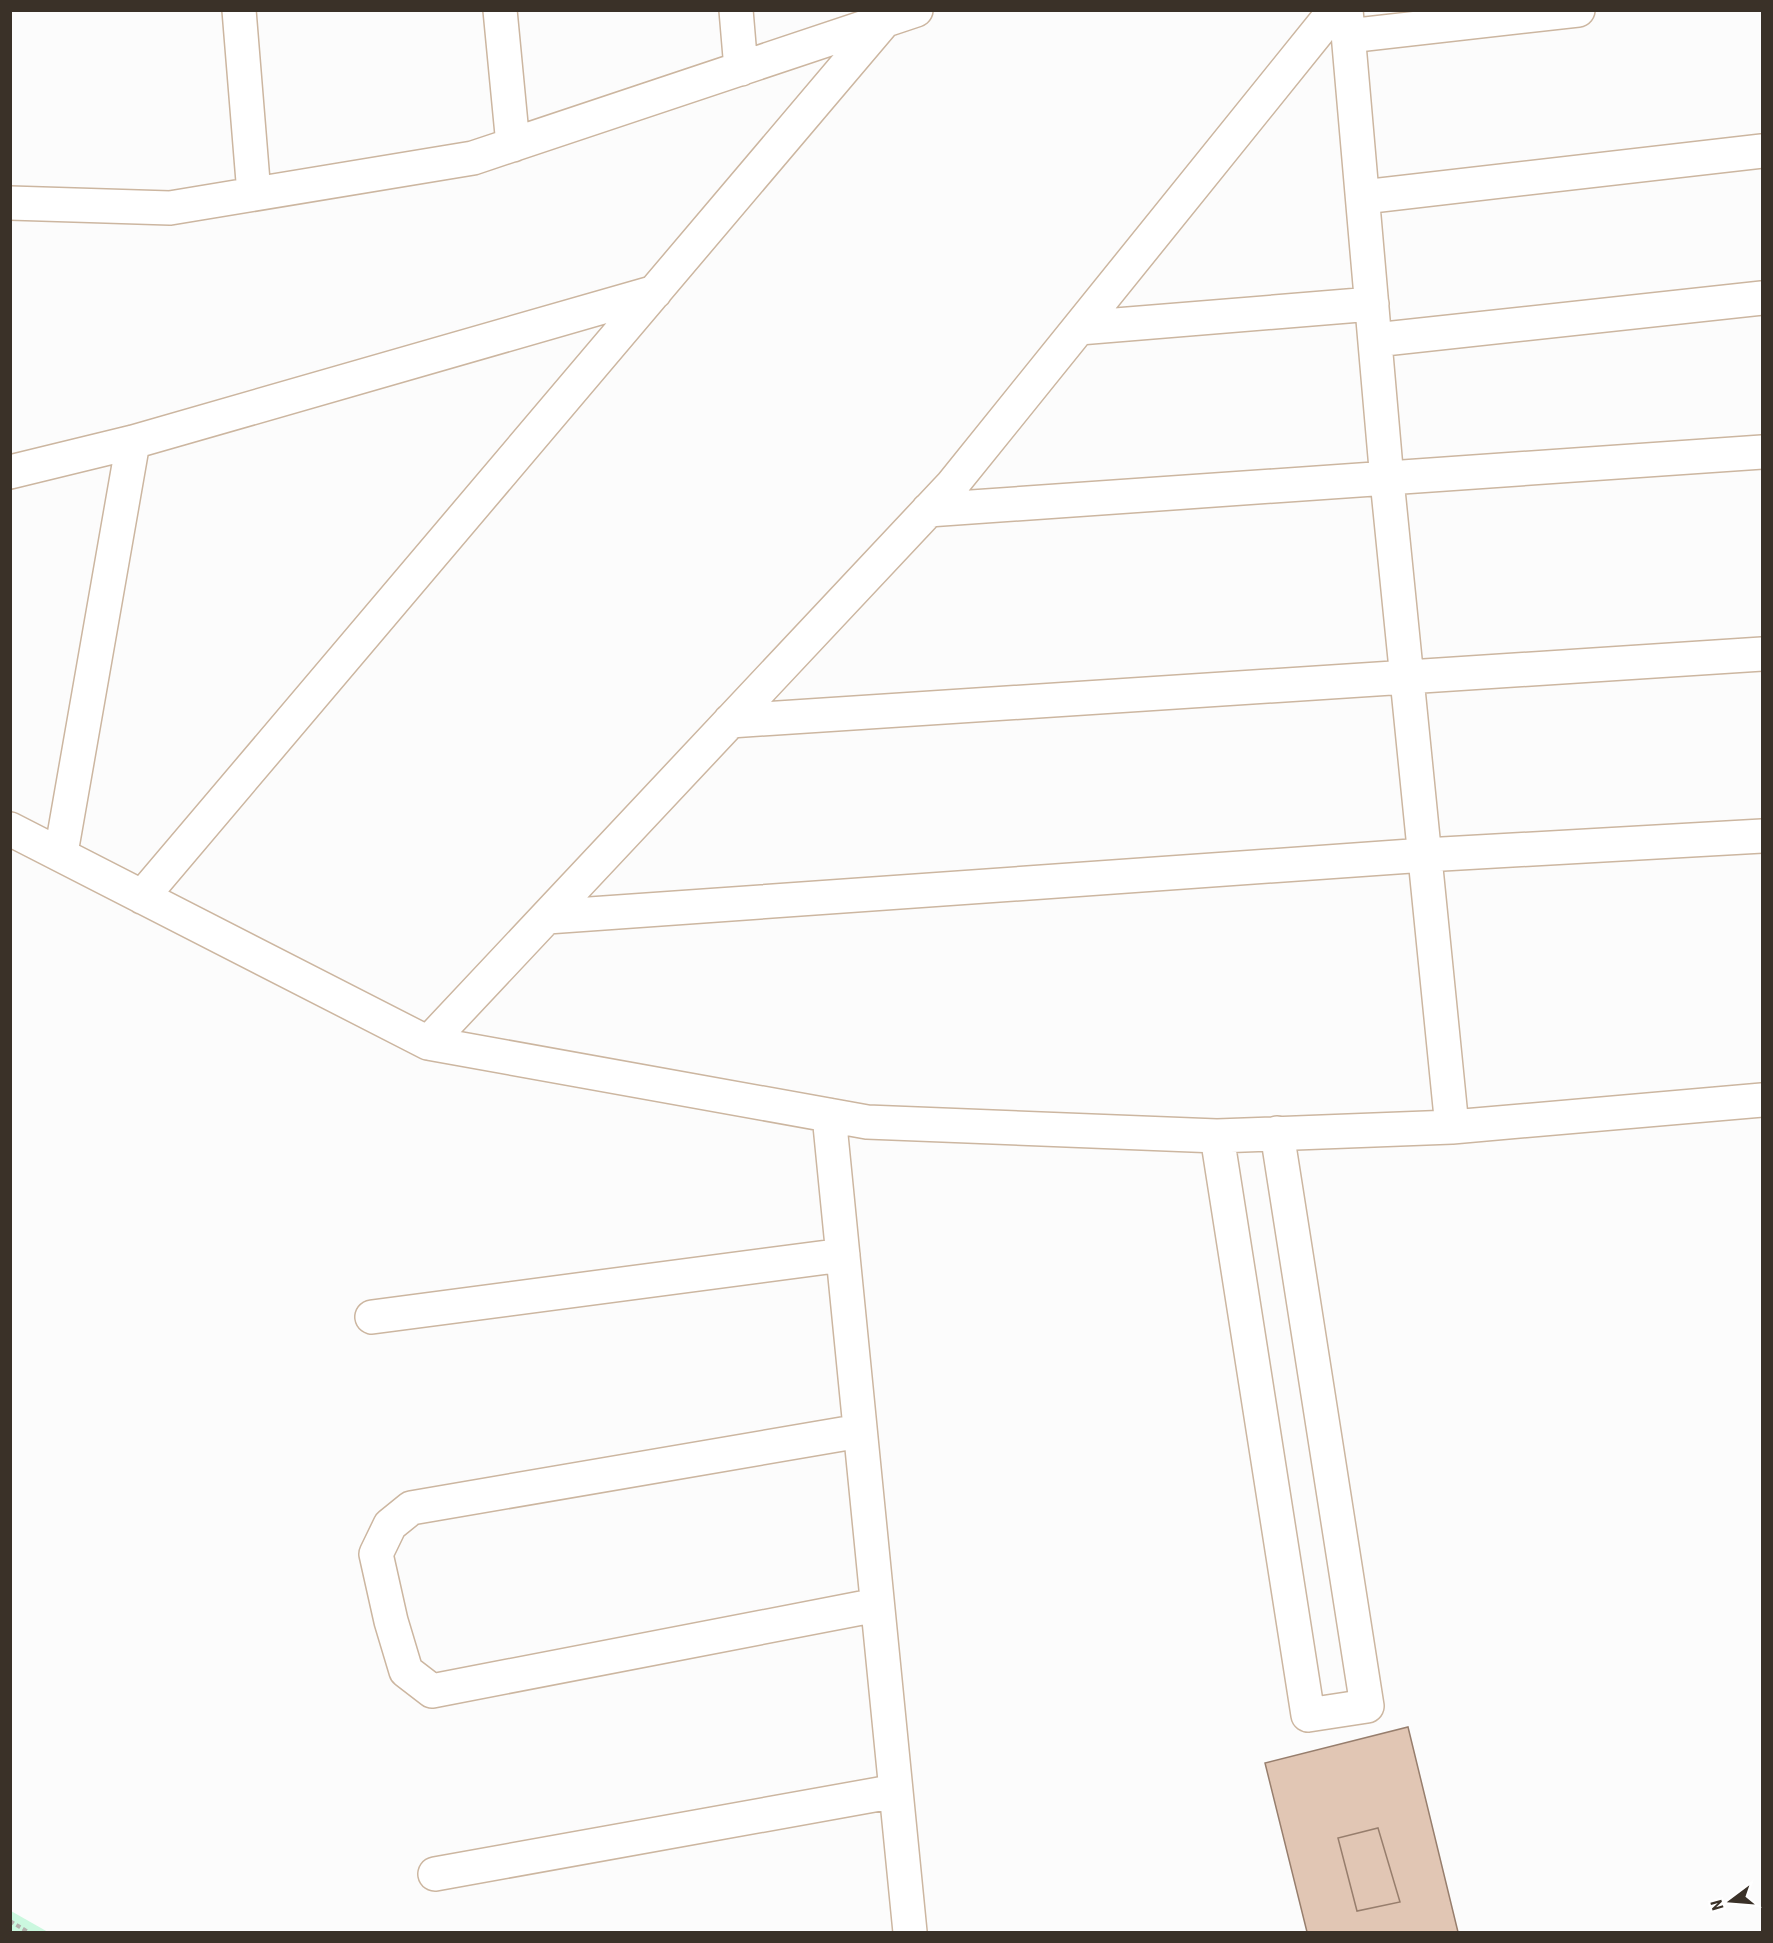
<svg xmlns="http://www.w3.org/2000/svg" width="1773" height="1943" viewBox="0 0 1773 1943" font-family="'Roboto Condensed',sans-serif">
  <rect width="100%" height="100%" fill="#fcfcfc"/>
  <path fill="#cbf8df" d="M11,1911L48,1932H11Z"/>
  <path fill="#e1c6b4" stroke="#977e6d" stroke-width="1.5" d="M1408,1727L1458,1932H1307L1265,1763Z
    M1378,1828L1400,1902L1357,1911L1338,1838Z"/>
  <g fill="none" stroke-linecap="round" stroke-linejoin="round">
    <defs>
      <path id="minor" d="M239,10L254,194
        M500,10L513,145
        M736,10L741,69
        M1346,10L1387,480L1452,1127
        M1348,36L1578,10
        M1363,197L1762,151
        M10,203L170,208L473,158L916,10
        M1079,328L1372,304
        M1375,340L1762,298
        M10,472L133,442L655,292
        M928,510L1762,452
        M730,721L1762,654
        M10,829L428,1043L867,1122L1217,1136L1452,1127L1762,1100
        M61,853L133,442
        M142,897L884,21
        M547,917L1425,855L1762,836
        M428,1043L952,485L1335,10
        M829,1115L910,1932
        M1217,1136L1308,1715L1367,1706L1277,1133
        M372,1317L843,1255
        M860,1431L411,1508L390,1525L376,1554L391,1621L406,1671L432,1691L877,1605
        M435,1874L896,1791"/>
    </defs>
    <use href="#minor" stroke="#ccb6a0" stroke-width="36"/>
    <path stroke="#b3afac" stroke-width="4" stroke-dasharray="4.5 3" stroke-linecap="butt" d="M10,1921L28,1932"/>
    <use href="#minor" stroke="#fff" stroke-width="33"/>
  </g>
  <rect width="1773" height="1943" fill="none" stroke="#3a3128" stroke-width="24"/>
  <g transform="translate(1731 1901) rotate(254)" stroke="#ffffff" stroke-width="4.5" paint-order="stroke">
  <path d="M0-4.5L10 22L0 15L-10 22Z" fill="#3a3128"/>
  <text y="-9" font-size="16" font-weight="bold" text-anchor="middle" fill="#3a3128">N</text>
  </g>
</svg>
